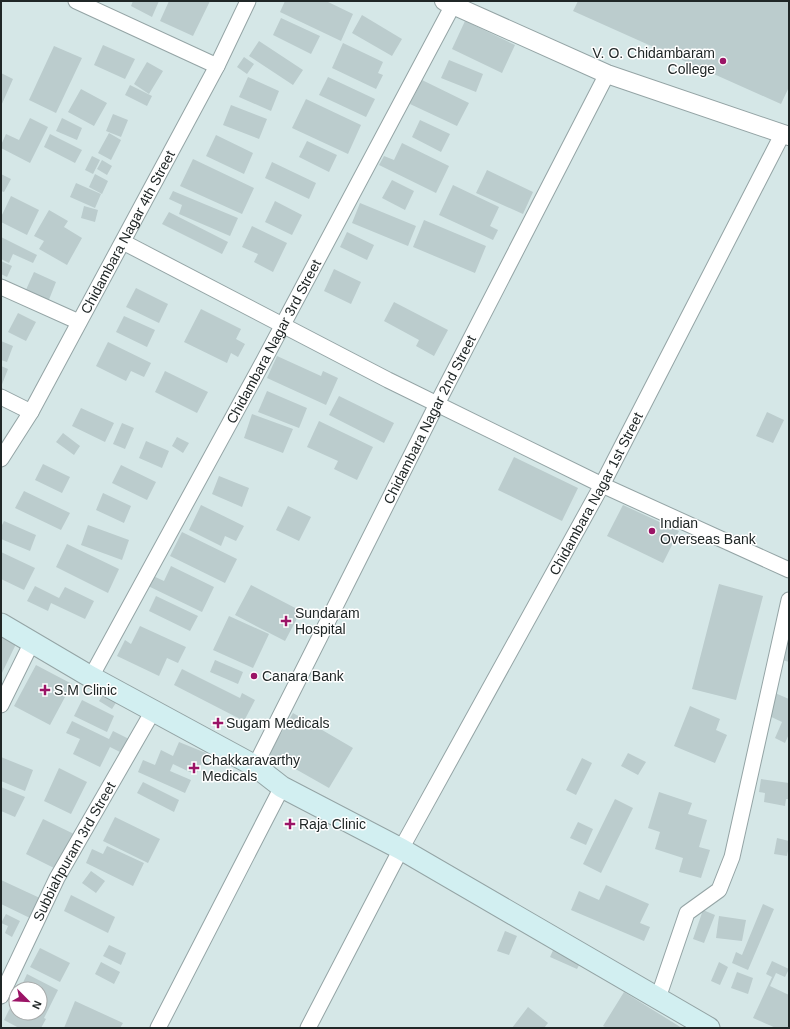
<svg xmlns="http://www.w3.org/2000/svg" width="790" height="1029" viewBox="0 0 790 1029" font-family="Arial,sans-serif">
  <rect width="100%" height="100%" fill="#d5e7e7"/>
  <path fill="#bbcccd" d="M133,1H159L152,17L131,6Z
    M169,1H210L193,36L160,21Z
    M285,1H326L353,14L341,41L280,12Z
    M578,1H789V87L781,104L573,11Z
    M362,15L402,39L392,56L352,33Z
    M281,18L320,36L311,54L273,35Z
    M465,21L515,45L502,73L452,49Z
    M259,41L303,70L293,85L249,56Z
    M343,43L383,62L378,73L383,75L376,89L332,68Z
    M103,45L135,59L125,79L94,65Z
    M54,46L82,58L56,113L29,100Z
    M244,57L254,64L247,74L237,67Z
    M449,60L483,74L476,92L441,78Z
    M147,62L163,71L149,94L134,84Z
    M1,73L13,79L1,106Z
    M248,77L279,91L271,111L239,97Z
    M328,77L375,99L366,117L319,95Z
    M422,80L469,103L457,126L410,104Z
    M130,85L152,96L147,106L125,95Z
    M81,89L107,103L94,126L68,112Z
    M306,99L361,125L348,154L292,128Z
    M231,105L267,119L259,139L223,125Z
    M113,114L128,120L121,137L106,131Z
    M30,118L48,127L30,163L1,148V145L6,134L19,140Z
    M62,118L82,128L77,140L56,131Z
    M420,120L450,134L441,152L412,137Z
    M109,133L121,140L111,160L98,153Z
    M50,134L82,150L75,163L44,147Z
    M216,135L253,153L244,174L206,156Z
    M307,141L337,155L329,172L299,157Z
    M402,143L449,166L436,193L379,165L384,156L394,160Z
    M92,156L100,160L93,174L85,170Z
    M193,159L254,188L242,214L180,186Z
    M102,160L112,166L107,175L97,169Z
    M272,162L316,183L309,199L265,178Z
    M487,170L533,192L523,214L476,193Z
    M1,174L11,179L4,192L1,191Z
    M95,174L108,181L102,194L89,187Z
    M392,180L414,191L405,210L382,198Z
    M76,183L101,194L95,208L70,197Z
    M453,185L499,207L490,226L498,230L493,240L439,215Z
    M173,191L238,218L230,236L179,214L182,205L169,199Z
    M11,196L39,210L27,235L1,222V217Z
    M275,201L302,215L292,235L265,222Z
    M360,203L416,226L408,246L352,223Z
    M84,206L98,210L95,222L81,218Z
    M49,210L68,221L64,227L82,238L67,265L39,249L44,241L34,236Z
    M169,212L228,242L222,254L162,224Z
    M424,220L486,246L475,273L413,247Z
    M252,226L287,243L273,272L254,262L258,254L242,247Z
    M347,232L374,245L367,260L340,247Z
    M1,237L37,255L33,263L13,254L9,263L1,259Z
    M1,261L12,266L7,277L1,274Z
    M334,269L361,282L351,304L324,291Z
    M34,272L56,282L48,302L25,292Z
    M136,288L168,304L159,323L126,307Z
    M394,302L448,330L434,356L416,346L419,340L384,321Z
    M201,309L241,329L236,339L245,344L238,357L231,353L227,363L184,342Z
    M18,313L36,322L26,341L8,332Z
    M124,316L155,330L147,347L116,332Z
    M1,341L13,346L7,362L1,360Z
    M108,342L151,363L144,377L131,371L126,381L96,366Z
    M277,356L321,376L323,371L338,378L326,405L267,378Z
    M1,366L8,369L1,387Z
    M165,371L208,392L197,413L155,392Z
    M267,391L307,408L299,428L258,412Z
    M339,396L394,423L384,443L329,415Z
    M81,408L114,423L105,442L72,426Z
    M767,412L784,420L773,443L756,436Z
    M252,414L293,429L283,453L244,438Z
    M319,421L373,447L357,480L334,469L338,461L307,447Z
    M122,423L134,428L125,449L113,444Z
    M63,433L80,446L74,455L56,442Z
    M177,437L189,443L183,453L172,446Z
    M146,441L169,451L162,468L139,458Z
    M514,457L578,488L562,521L498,490Z
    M43,464L70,477L62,493L35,480Z
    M121,465L156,482L147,500L112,483Z
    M219,476L249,488L242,507L212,494Z
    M24,491L70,513L61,530L15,508Z
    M103,493L131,506L124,523L96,510Z
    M201,505L244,526L236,541L225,536L221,546L189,530Z
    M623,505L679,531L663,563L607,536Z
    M288,506L311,517L299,541L276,530Z
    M4,521L36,535L30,551L1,539V527Z
    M88,525L129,540L122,560L81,545Z
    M182,532L237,559L225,583L170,556Z
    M67,544L119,569L108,593L56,567Z
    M1,552L35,568L24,590L1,579Z
    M171,566L214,587L202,612L146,585L151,575L164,581Z
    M719,584L763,596L736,700L692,689Z
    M251,585L301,611L285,641L235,615Z
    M35,586L59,598L65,587L94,601L85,619L51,603L48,611L27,601Z
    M156,596L198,616L190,631L149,611Z
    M229,616L269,634L253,668L213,650Z
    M789,625V662L779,659Z
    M140,626L186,647L178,663L167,658L159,676L117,656L125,640L131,644Z
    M1,637L16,644L1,675Z
    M215,660L243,672L238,684L210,672Z
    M36,665L72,684L50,725L14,706Z
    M182,669L240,698L242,693L255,700L244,721L174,685Z
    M106,690L119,698L112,709L99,701Z
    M775,693L789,699V734L785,743L775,738L782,722L765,714Z
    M82,700L114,716L107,732L74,716Z
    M690,706L720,719L716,730L727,735L715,763L674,746Z
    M293,713L353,748L329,788L269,754Z
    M72,721L109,739L113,731L129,739L122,753L110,747L100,767L73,754L80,739L66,733Z
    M179,742L206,753L196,775L173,764L170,771L191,780L185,793L138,772L143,760L155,765L161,750L173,756Z
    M628,753L646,762L638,775L621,766Z
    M1,757L33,770L25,791L1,781Z
    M582,758L592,763L576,795L566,790Z
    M59,768L87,782L71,814L44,801Z
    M761,779L789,783V799H786L785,806L764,802L765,793L759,792Z
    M143,782L179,800L174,812L137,793Z
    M1,787L25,797L15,817L1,811Z
    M659,792L692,803L688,814L707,820L699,847L710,850L701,878L679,872L683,858L655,849L660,832L648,828Z
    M615,799L633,808L601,873L583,864Z
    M115,817L160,839L148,863L103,841Z
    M43,819L74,834L56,869L26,854Z
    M578,822L593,829L586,845L570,838Z
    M777,838L789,841V846L787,856L774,854Z
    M107,846L144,863L133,886L86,863L92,849L103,854Z
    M91,871L105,881L96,893L82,883Z
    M1,880L42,899L32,919L1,904Z
    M606,885L649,904L640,923L650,927L644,941L571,910L579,891L599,900Z
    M71,895L115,917L108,933L64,911Z
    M763,904L774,909L748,970L732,963L736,952L742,955Z
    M703,910L715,915L704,943L693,939Z
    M6,914L20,921L12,937L5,933L8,926L1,923Z
    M719,916L746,920L742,941L716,938Z
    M505,931L517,936L509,955L497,951Z
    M109,945L126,953L121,965L103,956Z
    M555,946L582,959L577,969L550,957Z
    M40,948L70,963L60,982L30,967Z
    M772,961L789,969L785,977L776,973L770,986L789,995V1028H776L753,1018L772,977L766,974Z
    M101,962L120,972L114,984L95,974Z
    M719,962L728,967L720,985L711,981Z
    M737,972L753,978L748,994L731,988Z
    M27,974L58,990L44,1018L46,1019L41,1028H19L4,1020L16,996V1013H40V989H20Z
    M624,992L682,1028H607L603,1026Z
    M75,1001L123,1023L120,1028H64Z
    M528,1007L548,1023L544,1028H512Z"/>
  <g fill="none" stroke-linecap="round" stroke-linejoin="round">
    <defs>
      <g id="minor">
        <path d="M76,1L217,66"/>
        <path d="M123,242L388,380L602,485L789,570"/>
        <path d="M1,287L79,322"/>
        <path d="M1,397L31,412"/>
        <path id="s1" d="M1,459L31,412L217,66L248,1"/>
        <path id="s2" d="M91,677L263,362L453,5"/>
        <path d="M1,705L32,642"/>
        <path id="s3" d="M255,766L437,404L607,74"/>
        <path id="s4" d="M1,996L57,878L153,711"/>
        <path d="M658,998L687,913L719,890L732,857L789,600"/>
        <path d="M158,1028L282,787"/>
        <path id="s5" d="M308,1028L401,849L602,485L783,133"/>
      </g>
      <path id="tertiary" d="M444,1L607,74L789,136"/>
      <path id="secondary" d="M1,624L91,677L255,766L282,787L401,849L709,1028"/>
    </defs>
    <use href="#minor" stroke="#94a4a5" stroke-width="17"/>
    <use href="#tertiary" stroke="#94a4a5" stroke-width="20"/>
    <use href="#secondary" stroke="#94a4a5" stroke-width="23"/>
    <use href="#minor" stroke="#fff" stroke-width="15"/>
    <use href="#tertiary" stroke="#fff" stroke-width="18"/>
    <use href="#secondary" stroke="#d2eff1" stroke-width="21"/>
  </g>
  <g fill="#9b1466" stroke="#fff" stroke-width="1.5">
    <circle cx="723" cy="61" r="4"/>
    <circle cx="652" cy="531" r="4"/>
    <path d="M284 615h4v4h4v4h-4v4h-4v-4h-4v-4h4z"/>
    <circle cx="254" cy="676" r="4"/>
    <path d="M43 684h4v4h4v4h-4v4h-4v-4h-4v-4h4z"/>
    <path d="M216 717h4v4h4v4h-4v4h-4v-4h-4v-4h4z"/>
    <path d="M192 762h4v4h4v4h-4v4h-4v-4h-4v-4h4z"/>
    <path d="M288 818h4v4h4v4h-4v4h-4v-4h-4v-4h4z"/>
  </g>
  <g text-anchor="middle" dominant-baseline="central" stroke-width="3" stroke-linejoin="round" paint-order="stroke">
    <g font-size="14" fill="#202727" stroke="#fff" text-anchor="start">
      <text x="715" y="53" text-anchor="end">V. O. Chidambaram<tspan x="715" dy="16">College</tspan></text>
      <text x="660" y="523">Indian<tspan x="660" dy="16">Overseas Bank</tspan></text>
      <text x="295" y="613">Sundaram<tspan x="295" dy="16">Hospital</tspan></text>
      <text x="262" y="676">Canara Bank</text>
      <text x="54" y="690">S.M Clinic</text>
      <text x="226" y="723">Sugam Medicals</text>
      <text x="202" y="760">Chakkaravarthy<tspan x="202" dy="16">Medicals</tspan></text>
      <text x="299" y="824">Raja Clinic</text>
    </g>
    <g font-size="14" fill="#202727" stroke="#fff">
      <text stroke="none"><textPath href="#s1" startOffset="260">Chidambara Nagar 4th Street</textPath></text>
      <text stroke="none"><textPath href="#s2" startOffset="382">Chidambara Nagar 3rd Street</textPath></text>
      <text stroke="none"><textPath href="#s3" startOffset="388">Chidambara Nagar 2nd Street</textPath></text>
      <text stroke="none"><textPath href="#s5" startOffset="607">Chidambara Nagar 1st Street</textPath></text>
      <text stroke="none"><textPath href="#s4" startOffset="162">Subbiahpuram 3rd Street</textPath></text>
    </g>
  </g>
  <rect width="790" height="1029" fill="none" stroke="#202727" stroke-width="4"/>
  <g transform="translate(28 1001) rotate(114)"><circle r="19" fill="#ffffff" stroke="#a6a9a9"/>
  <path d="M0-3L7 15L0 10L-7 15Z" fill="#9b1466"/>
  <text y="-6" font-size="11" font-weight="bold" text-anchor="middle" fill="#202727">N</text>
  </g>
</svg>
